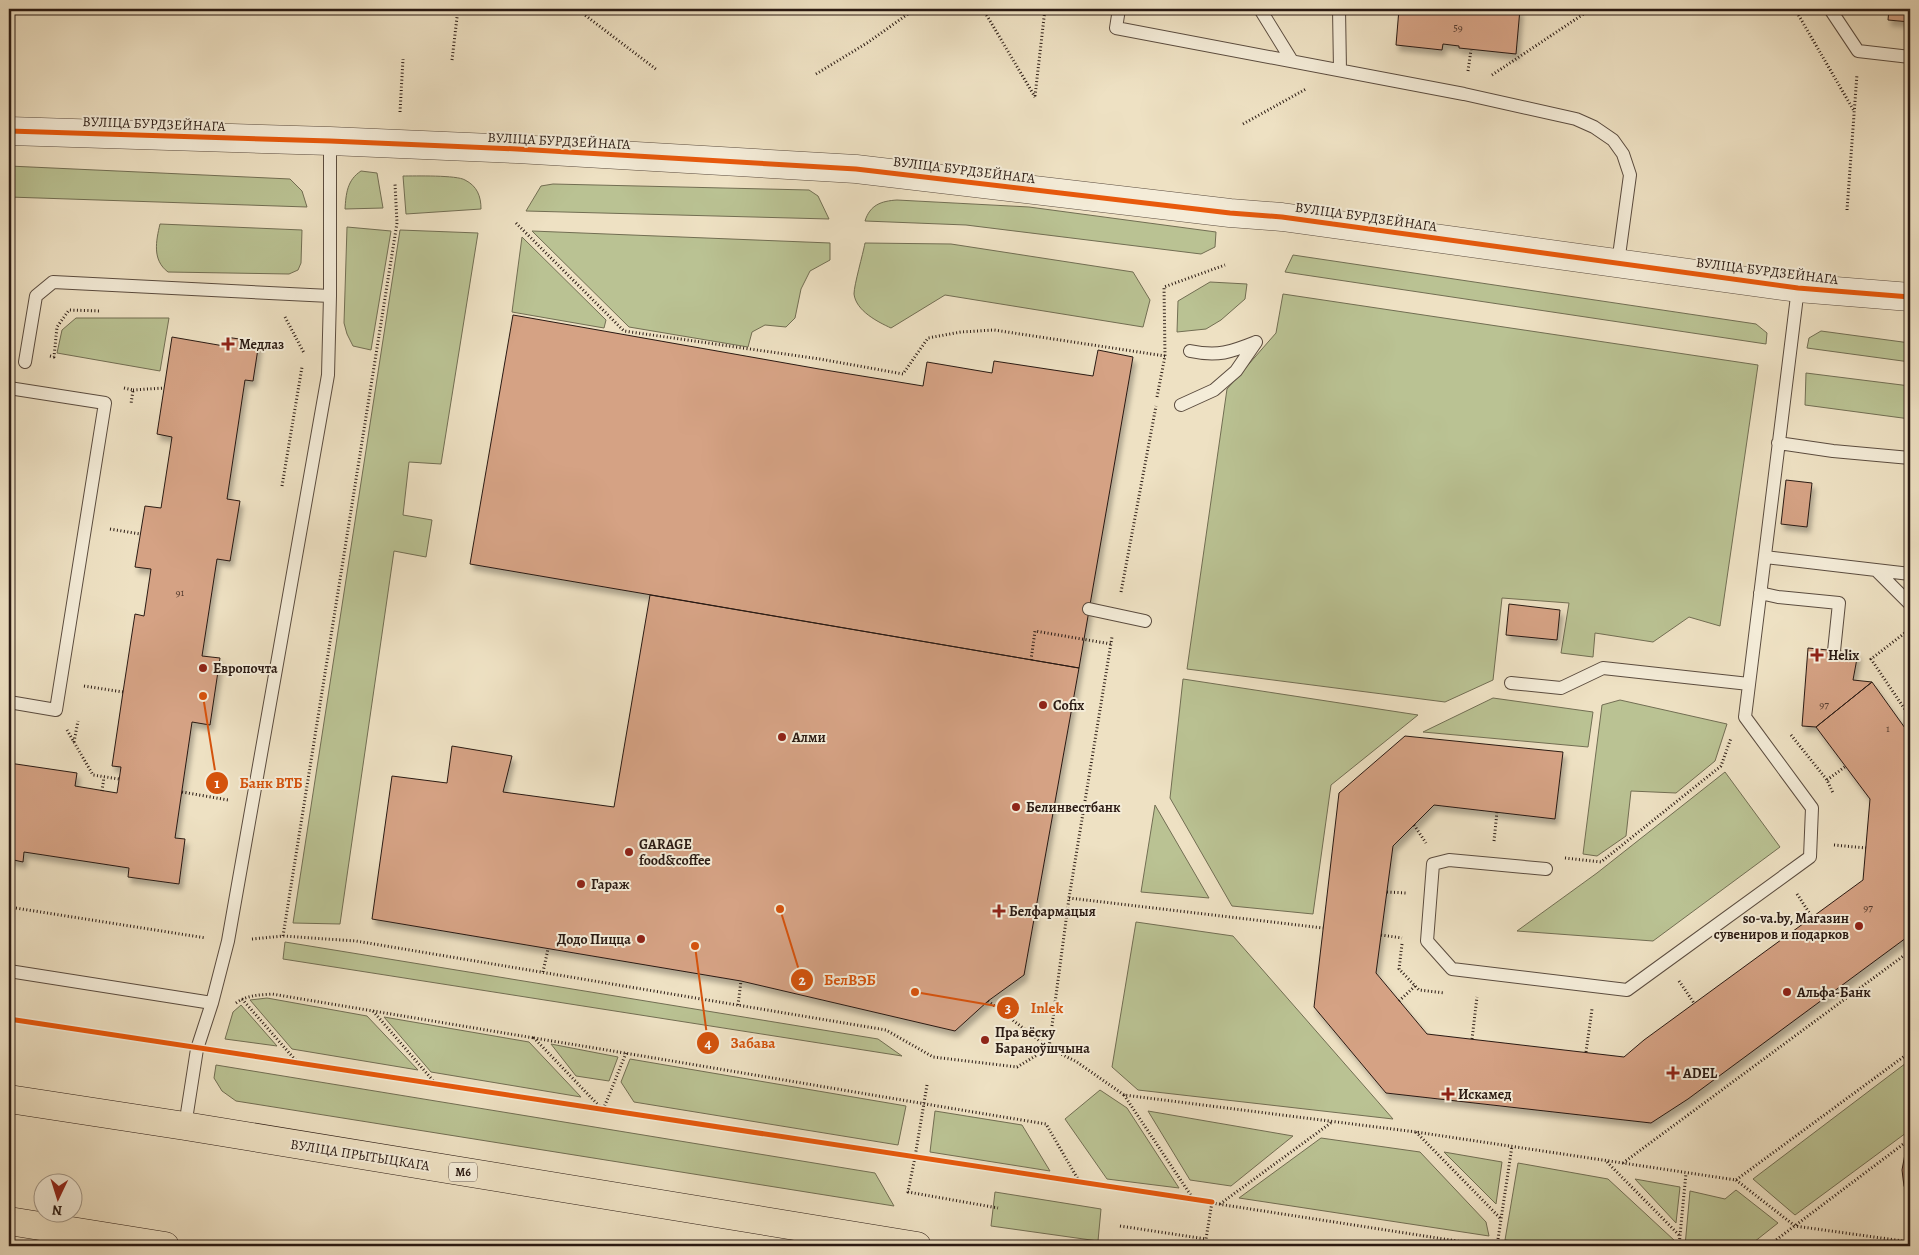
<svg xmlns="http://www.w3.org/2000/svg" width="1919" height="1255" viewBox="0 0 1919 1255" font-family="Alegreya,serif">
  <defs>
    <filter id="shadow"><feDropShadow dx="3" dy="5.5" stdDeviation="2.5" flood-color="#0004"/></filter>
  </defs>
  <rect width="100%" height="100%" fill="#eee1c3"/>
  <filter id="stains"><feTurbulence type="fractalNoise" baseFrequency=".004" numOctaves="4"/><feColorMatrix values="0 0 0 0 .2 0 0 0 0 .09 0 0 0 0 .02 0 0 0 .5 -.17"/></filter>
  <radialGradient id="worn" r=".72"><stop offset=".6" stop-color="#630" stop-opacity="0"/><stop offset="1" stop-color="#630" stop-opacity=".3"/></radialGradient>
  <path fill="#bac293" stroke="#726e53" d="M9,166L290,179L302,191L307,207L9,197Z
    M361,171L377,173L383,208L345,209C346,194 347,180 361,171Z
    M403,176C415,176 457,175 465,180C477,186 481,196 481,209L406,214Z
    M553,184L809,190L818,196L829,219L526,211L541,186Z
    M897,200L1029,207L1216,232L1215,247L1201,254L966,225L865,221C870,205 881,201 897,200Z
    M160,224L302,230L301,263L298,270L289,274L168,272C152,260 156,241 160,224Z
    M347,227L391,231L371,350L353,346L347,334L344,323Z
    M400,230L478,233L441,464L409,462L403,515L432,520L426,557L394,551L340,924L293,923Z
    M532,231L830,243V260L810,271L801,289L795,318L786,327L765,325L752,332L748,347L629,327Z
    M522,237L606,320L604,328L512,312Z
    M865,243L951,244L1133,272L1150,300L1143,327L945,295L891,328C878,322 856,311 854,294C854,285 863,254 865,243Z
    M1293,255L1756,324L1767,333L1766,344L1285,272Z
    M1210,282L1247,284L1245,299L1221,320L1206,329L1177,332L1178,301Z
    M1283,294L1758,365L1720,626L1689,617L1653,642L1595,633L1593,657L1561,653L1569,603L1502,598L1493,680L1445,702L1187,669L1227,389L1276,333Z
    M76,318H169L160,371L57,353L62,330Z
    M1821,331L1910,343V362L1807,348L1809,338Z
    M1806,373L1910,386V419L1805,405Z
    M1183,679L1418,715L1331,785L1313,914L1232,906L1170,798Z
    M1493,698L1593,712L1588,747L1423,732Z
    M1620,700L1727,724L1715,761L1676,793L1631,791L1626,836L1597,856L1583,854L1602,705Z
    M1725,772L1780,847L1653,941L1517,931L1597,873Z
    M1155,805L1209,898L1141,892Z
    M1136,922L1233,936L1393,1119L1138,1090L1112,1067Z
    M285,942L878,1039L902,1056L283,959Z
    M267,998L367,1016L418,1070L292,1049L250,1000Z
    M241,1005L277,1046L225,1039L233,1012Z
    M384,1017L529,1042L581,1097L431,1072Z
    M551,1044L618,1057L609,1081L576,1076Z
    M630,1059L906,1106L898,1145L634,1102L621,1082Z
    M1910,1060V1130L1795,1215L1753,1179Z
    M216,1065L875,1173L894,1206L236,1101L222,1091L214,1078Z
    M1100,1090L1127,1108L1179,1188L1107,1179L1065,1119Z
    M935,1111L1022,1125L1050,1171L930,1152Z
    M1148,1111L1293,1136L1231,1186L1190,1180Z
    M1321,1138L1420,1152L1486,1222L1489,1236L1239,1198Z
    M1444,1152L1502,1162L1496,1204Z
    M1518,1163L1608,1179L1675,1241L1674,1246H1552L1505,1240Z
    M1635,1179L1680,1187L1676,1223Z
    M1736,1190L1778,1223L1749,1246H1685L1690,1191L1725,1199Z
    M995,1192L1101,1209L1098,1241L991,1226Z"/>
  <path fill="#d5a284" stroke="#2a1a13" filter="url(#shadow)" d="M1399,9H1520L1516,54L1459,48V46L1443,44L1442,50L1396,45Z
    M1889,9H1910V22L1888,20Z
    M513,315L819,369L923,386L927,362L992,373L994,361L1093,376L1098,350L1133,357L1079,668L470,564Z
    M172,337L224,346L226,337L259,342L253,381L245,380L227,499L240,501L230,561L217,559L202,656L220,658L210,725L192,722L175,838L185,839L179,884L128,877L129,868L24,852L23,862L9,859V763L77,773L75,786L117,793L121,767L112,766L123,692L135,614L144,616L151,569L135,567L145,506L161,508L172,437L157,434Z
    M1786,480L1812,483L1807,527L1781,524Z
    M650,595L1079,668L1024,975L988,1001L955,1031L741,981L372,919L392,776L447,783L452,746L512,756L503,792L614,807Z
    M1509,604L1560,610L1557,640L1506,635Z
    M1808,648L1858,653L1853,680L1872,682L1816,727L1802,726Z
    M1872,682L1910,735V935L1688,1099L1651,1123L1386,1093L1314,1007L1339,793L1405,736L1563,752L1555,819L1434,805L1393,846L1376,973L1427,1034L1624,1057L1644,1040L1863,880L1870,799L1816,727Z
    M1910,1144V1223L1907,1222L1910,1198L1904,1186L1902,1170L1905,1154Z"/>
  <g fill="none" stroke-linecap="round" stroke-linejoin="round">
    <defs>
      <path id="service" d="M1119,9L1116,28L1464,94L1576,119L1594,127L1613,140L1623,154L1630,175L1618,263
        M1260,9L1292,61
        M1339,9L1340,70
        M1830,9L1858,51L1910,57
        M1190,351C1218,357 1231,352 1256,342
        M25,362L36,296L53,282L330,296
        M9,388L105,403L56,710L9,702
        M1181,405L1214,390L1236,371L1256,342
        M1778,443L1833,451L1910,458
        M1765,557L1910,574
        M1876,570L1910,604
        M1760,593L1778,597L1839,603L1834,651
        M1089,609L1145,621
        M1511,683L1561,688L1603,668L1749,684
        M1546,869L1449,860L1433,864L1427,941L1452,969L1627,990L1810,857L1812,808L1745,717L1798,288
        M9,971L212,1003
        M185,1126L197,1049L212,1003L228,941L328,375L330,296V141"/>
      <path id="tertiary" d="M9,131L330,141L517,149L856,169L1230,213L1282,217L1798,288L1910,297"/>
      <path id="primary" d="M9,1099L185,1126L917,1246
        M9,1221L165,1246"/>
    </defs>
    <use href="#service" stroke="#5b4c3f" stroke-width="14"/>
    <use href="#tertiary" stroke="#5b4c3f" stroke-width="29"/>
    <use href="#primary" stroke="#2a1a13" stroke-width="29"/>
    <path stroke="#2a1a13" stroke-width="3" stroke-dasharray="1 2.5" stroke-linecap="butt" d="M577,9L657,70
      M983,9L1035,97
      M1795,9L1854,111
      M452,60L458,9
      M1468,71L1471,50
      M816,74L867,43L915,9
      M1492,75L1591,9
      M1035,96L1045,9
      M400,112L403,59
      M1243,124L1306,89
      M1847,210L1857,74
      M516,223L624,331L820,359L903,374L928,338L961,332L994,330L1165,356
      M285,317L304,353
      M50,356L54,357L57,327L69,310L101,311
      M124,388L133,390L131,404
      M133,390L164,388
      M1157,397L1165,356L1164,287L1225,265
      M282,486L302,367
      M110,529L140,534
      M1121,592L1156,406
      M1910,629L1871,659L1910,717
      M1031,660L1035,631L1111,644
      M84,686L123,692
      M67,730L93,775L119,779
      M1791,735L1827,780L1833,793
      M74,742L78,721
      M9,745L12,726
      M1827,780L1846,766
      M102,791L104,777
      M182,792L228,800
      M1414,825L1426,843
      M1494,841L1497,812
      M1834,845L1866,848
      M1565,858L1601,862L1721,766L1731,738
      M1387,892L1406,893
      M1797,894L1812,917
      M1069,898L1323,928
      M9,907L206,938
      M1381,935L1402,938
      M283,936L397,223L395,184
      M252,939L283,936L356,941L886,1030L933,1057L1017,1067L1049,1048L1069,898L1112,637
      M1402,944L1399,969L1419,990L1445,993
      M543,972L548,949
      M1679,981L1694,1003
      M242,999L298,1063
      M988,1001L1049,1048L1077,1062L1124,1095L1416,1132L1736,1180L1910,1052
      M1399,1001L1415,986
      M236,1003C247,995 259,995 272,994L534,1038
      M738,1005L741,981
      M373,1011L436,1084
      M9,1019L174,1045
      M1472,1039L1477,997
      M219,1052L915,1157L1489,1246
      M1586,1052L1592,1009
      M626,1053L603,1110L534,1038C705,1066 875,1096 1046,1124L1079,1181
      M927,1085L915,1157L908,1192L998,1208
      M1124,1095L1194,1200
      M1416,1132L1501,1219
      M1607,1162L1680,1236
      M1623,1163L1910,951
      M1736,1180L1795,1226L1910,1242
      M1220,1204L1332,1122
      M1120,1226L1206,1239L1212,1202
      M1451,1246L1452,1240
      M1497,1246L1512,1146
      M1679,1246L1686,1173
      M1768,1246L1910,1139"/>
    <use href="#service" stroke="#f4ecd8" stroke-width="12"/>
    <use href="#tertiary" stroke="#f4ecd8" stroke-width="28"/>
    <use href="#primary" stroke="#eee1c3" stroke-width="28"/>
    <defs>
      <path id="cycleway" d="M9,131L330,141L517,149L856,169L1230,213L1282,217L1798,288L1910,297
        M9,1019L1212,1202"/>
    </defs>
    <use href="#cycleway" stroke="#f4ecd8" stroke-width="8"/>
    <use href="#cycleway" stroke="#e8590c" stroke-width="5"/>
  </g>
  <g fill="#8f2418" stroke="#f4ecd8" stroke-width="2">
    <path d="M225.5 336.5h5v5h5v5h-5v5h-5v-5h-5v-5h5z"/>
    <path d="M1814.5 647.5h5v5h5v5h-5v5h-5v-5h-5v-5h5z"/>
    <circle cx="203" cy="668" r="5"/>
    <circle cx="1043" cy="705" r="5"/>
    <circle cx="782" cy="737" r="5"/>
    <circle cx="1016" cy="807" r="5"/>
    <circle cx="629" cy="852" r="5"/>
    <circle cx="581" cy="884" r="5"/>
    <path d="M996.5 903.5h5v5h5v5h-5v5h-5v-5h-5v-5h5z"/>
    <circle cx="1859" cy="926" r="5"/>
    <circle cx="641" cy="939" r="5"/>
    <circle cx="1787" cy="992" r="5"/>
    <circle cx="985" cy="1040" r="5"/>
    <path d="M1670.5 1065.5h5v5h5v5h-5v5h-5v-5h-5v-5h5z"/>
    <path d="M1445.5 1086.5h5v5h5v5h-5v5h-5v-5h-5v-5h5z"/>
  </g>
  <g text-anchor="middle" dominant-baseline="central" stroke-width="4" stroke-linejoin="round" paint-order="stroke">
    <g font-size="11" fill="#553c2f">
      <text x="1458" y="27">59</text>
      <text x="180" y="592">91</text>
      <text x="1824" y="704">97</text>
      <text x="1888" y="728">1</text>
      <text x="1868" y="907">97</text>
    </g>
    <rect fill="#f4ecd8" stroke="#67594e" stroke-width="1" x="449" y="1162.5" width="28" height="19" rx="4"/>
    <g font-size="12" font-weight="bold" fill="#2a1a13">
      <text x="463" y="1172">М6</text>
    </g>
    <g font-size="14" fill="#2a1a13" stroke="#f4ecd8">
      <text transform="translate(154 124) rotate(2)">ВУЛІЦА БУРДЗЕЙНАГА</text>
      <text transform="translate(559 141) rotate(3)">ВУЛІЦА БУРДЗЕЙНАГА</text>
      <text transform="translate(964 170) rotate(7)">ВУЛІЦА БУРДЗЕЙНАГА</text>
      <text transform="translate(1366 217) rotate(8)">ВУЛІЦА БУРДЗЕЙНАГА</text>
      <text transform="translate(1767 271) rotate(7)">ВУЛІЦА БУРДЗЕЙНАГА</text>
      <text transform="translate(360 1155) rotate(9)">ВУЛІЦА ПРЫТЫЦКАГА</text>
    </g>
    <g font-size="14" font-weight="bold" fill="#2a1a13" stroke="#f4ecd8" text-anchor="start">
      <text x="239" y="344">Медлаз</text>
      <text x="1828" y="655">Helix</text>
      <text x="213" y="668">Европочта</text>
      <text x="1053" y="705">Cofix</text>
      <text x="792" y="737">Алми</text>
      <text x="1026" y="807">Белинвестбанк</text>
      <text x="639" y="844">GARAGE<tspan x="639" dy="16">food&amp;coffee</tspan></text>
      <text x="591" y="884">Гараж</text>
      <text x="1009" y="911">Белфармацыя</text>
      <text x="1849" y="918" text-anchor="end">so-va.by, Магазин<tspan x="1849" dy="16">сувениров и подарков</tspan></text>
      <text x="631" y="939" text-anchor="end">Додо Пицца</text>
      <text x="1797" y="992">Альфа-Банк</text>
      <text x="995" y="1032">Пра вёску<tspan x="995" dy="16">Бараноўшчына</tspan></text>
      <text x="1683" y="1073">ADEL</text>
      <text x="1458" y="1094">Искамед</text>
    </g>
  </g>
  <path fill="none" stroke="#d5530d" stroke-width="2" d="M203 696L217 783M780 909L802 980M915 992L1008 1008M695 946L708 1043"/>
  <g fill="#d5530d" stroke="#f4ecd8" stroke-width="2">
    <circle cx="203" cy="696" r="5"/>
    <circle cx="780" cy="909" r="5"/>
    <circle cx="915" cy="992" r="5"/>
    <circle cx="695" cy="946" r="5"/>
    <circle cx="217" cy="783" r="12"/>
    <circle cx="802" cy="980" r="12"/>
    <circle cx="1008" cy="1008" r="12"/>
    <circle cx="708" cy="1043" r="12"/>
  </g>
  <g font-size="15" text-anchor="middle" font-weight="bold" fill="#fff">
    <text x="217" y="788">1</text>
    <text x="802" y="985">2</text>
    <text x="1008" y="1013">3</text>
    <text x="708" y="1048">4</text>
  </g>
  <g font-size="15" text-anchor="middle" font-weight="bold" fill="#d5530d" stroke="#f4ecd8" stroke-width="4" stroke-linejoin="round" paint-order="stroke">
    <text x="271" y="788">Банк ВТБ</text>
    <text x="850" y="985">БелВЭБ</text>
    <text x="1047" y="1013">Inlek</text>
    <text x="753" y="1048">Забава</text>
  </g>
  <rect width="1919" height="1255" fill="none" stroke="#eee1c3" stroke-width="30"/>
  <rect x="10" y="10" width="1899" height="1235" fill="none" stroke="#2a1a13" stroke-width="2.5"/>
  <rect x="15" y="15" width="1889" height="1225" fill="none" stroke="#2a1a13"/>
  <g transform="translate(58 1198) rotate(184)"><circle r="24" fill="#f4ecd8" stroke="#a39889"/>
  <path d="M0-4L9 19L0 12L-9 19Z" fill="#8f2418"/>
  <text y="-8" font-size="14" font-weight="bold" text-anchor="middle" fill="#2a1a13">N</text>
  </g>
  <rect width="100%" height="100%" filter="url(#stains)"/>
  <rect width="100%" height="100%" fill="url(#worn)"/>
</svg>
